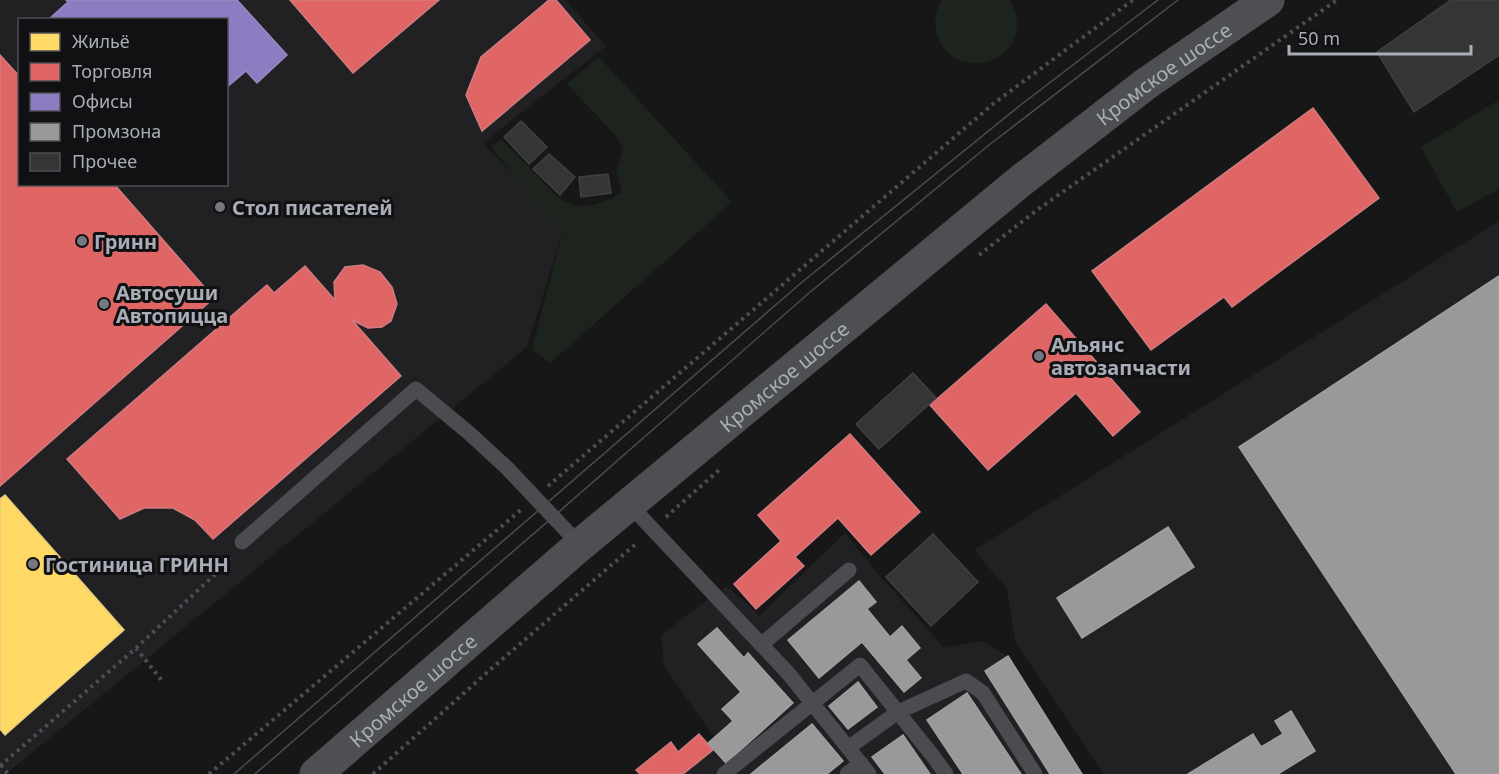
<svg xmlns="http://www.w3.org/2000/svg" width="1499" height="774" viewBox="0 0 1499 774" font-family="'Noto Sans',sans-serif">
  <rect width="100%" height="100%" fill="#171717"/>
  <path fill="#212123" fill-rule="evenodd" d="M0,0H565L606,46L483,143L564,227L527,347L6,774H0ZM20,20H226V184H20Z
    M1499,221V774H1103L1015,641L1007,589L974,550Z
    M845,533L875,570L944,648L981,641L1008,656L1082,774H674L716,740L664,666L661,635L726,586L748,604L759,616Z"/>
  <path fill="#1d241e" d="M942,0H1010C1043,60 950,91 936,31C934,20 936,9 942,0Z
    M599,57L732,202L550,363L532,349L562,234L491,147L501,139C513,151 525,163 537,176C547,186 556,198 569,203C585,211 609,201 622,192L616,171L623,149L618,138L567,84Z
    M1499,100V189L1457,212L1421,147Z"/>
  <path fill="#ffd966" stroke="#e5cc7f" stroke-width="1.5" d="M5,495L124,630L5,735L0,729V499Z"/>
  <path fill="#e06666" stroke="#cf7b7f" stroke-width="1.5" d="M290,0H439L353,73Z
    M549,0H556L590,40L482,131L466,95L481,57Z
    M0,55L20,77V184H114L214,298L0,486Z
    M1313,108L1379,198L1232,307L1224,297L1151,350L1092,271Z
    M363,265L380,272L392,287L397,304L391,321L382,327L368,328L352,320L401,376L213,539L195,520L173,508H144L120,519L67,459L267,285L274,293L305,266L335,300L334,282L345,267Z
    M1046,304L1140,412L1113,436L1076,393L988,470L930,405Z
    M850,434L920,512L871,555L838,518L795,557L804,566L756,609L734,584L781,541L758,515Z
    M699,734L713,750L683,774H640L636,770L671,742L678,752Z"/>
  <path fill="#8e7cc3" stroke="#968bc0" stroke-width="1.5" d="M66,0H237L287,55L257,83L246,71L226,88V20H48L68,2Z"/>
  <path fill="#999" stroke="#9e9fa2" stroke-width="1.5" d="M1499,276V774H1456L1239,447Z
    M1168,527L1194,567L1082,638L1057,598Z
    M859,581L876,602L867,609L890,637L902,626L920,648L906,660L921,678L904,692L862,642L819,678L788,640Z
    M717,628L744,658L748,653L793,703L726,763L708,743L733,721L722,709L741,692L698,644Z
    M1008,656L1082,774H1050L985,671Z
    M858,682L877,707L848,729L829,706Z
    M967,693L1021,774H963L927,720Z
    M1291,711L1315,751L1278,774H1188L1253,734L1261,747L1283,734L1275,721Z
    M812,724L843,761L827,774H751Z
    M903,735L930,774H885L872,757Z"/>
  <path fill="#353536" stroke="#3f4043" stroke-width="1.5" d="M1451,0H1499V55L1414,112L1377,52Z
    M521,121L547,147L529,164L504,137Z
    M549,154L575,177L560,195L533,169Z
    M608,174L611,193L581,197L579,177Z
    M913,373L936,398L879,449L856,424Z
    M933,534L978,582L931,626L886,577Z"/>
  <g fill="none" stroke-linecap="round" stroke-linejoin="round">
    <path stroke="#4d4e52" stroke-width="4" stroke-dasharray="3 4.5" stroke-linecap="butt" d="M979,255L1037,210L1337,0
      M548,486L993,104L1133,0
      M666,517L719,470
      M136,648L163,682
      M1,765L8,774
      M0,766L136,648L222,568L230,557
      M209,774L522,509
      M373,774L491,669L638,542"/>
    <path stroke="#4b4c50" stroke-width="15" d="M629,504L788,673L869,774
      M242,542L416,389L469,433L507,468L580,545
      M761,645L849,570
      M848,748L898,712L966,681L983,693L1035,774
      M724,774L860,665L933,756L946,774
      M847,774L861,763"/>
    <path stroke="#4d4f52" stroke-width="33" id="s1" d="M316,774L580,545L1018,183L1147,83L1268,0"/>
    <path stroke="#4b4c4f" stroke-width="1.5" d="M234,774L801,283L1018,107L1158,0
      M255,774L553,517L809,293L989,145L1178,0"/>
  </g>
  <g fill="#757880" stroke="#111113" stroke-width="2">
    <circle cx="220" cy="207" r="6"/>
    <circle cx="82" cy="241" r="6"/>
    <circle cx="104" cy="304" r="6"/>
    <circle cx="1039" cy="356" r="6"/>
    <circle cx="33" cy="564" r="6"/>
  </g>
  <g text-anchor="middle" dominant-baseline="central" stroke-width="6" stroke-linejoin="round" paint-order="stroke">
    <g font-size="20" fill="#a8adb8" stroke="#111113">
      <text stroke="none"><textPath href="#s1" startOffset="1100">Кромское шоссе</textPath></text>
      <text stroke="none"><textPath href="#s1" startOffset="614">Кромское шоссе</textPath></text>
      <text stroke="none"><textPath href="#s1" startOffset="128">Кромское шоссе</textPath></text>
    </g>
    <g font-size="20" font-weight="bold" fill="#a8adb8" stroke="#111113" text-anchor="start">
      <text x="232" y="207">Стол писателей</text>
      <text x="94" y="241">Гринн</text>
      <text x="116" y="292">Автосуши<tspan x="116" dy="23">Автопицца</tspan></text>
      <text x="1051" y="344">Альянс<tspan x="1051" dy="23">автозапчасти</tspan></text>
      <text x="45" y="564">Гостиница ГРИНН</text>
    </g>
  </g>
  <rect x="18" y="18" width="210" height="168" fill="#111113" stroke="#4d4f55" stroke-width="1.5"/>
  <rect x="30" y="33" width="30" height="18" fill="#ffd966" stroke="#4d4f55" stroke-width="1.5"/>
  <text x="72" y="48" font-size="18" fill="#a8adb8">Жильё</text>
  <rect x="30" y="63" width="30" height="18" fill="#e06666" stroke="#4d4f55" stroke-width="1.5"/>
  <text x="72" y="78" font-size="18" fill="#a8adb8">Торговля</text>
  <rect x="30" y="93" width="30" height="18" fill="#8e7cc3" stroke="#4d4f55" stroke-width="1.5"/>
  <text x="72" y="108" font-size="18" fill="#a8adb8">Офисы</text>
  <rect x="30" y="123" width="30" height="18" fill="#999999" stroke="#4d4f55" stroke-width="1.5"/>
  <text x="72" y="138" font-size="18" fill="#a8adb8">Промзона</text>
  <rect x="30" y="153" width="30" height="18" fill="#353536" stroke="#4d4f55" stroke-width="1.5"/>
  <text x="72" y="168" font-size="18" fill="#a8adb8">Прочее</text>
  <path d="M1289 45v9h182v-9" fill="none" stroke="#a8adb8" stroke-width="3"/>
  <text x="1298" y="45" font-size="18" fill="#a8adb8" stroke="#111113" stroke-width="4.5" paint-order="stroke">50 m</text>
</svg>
